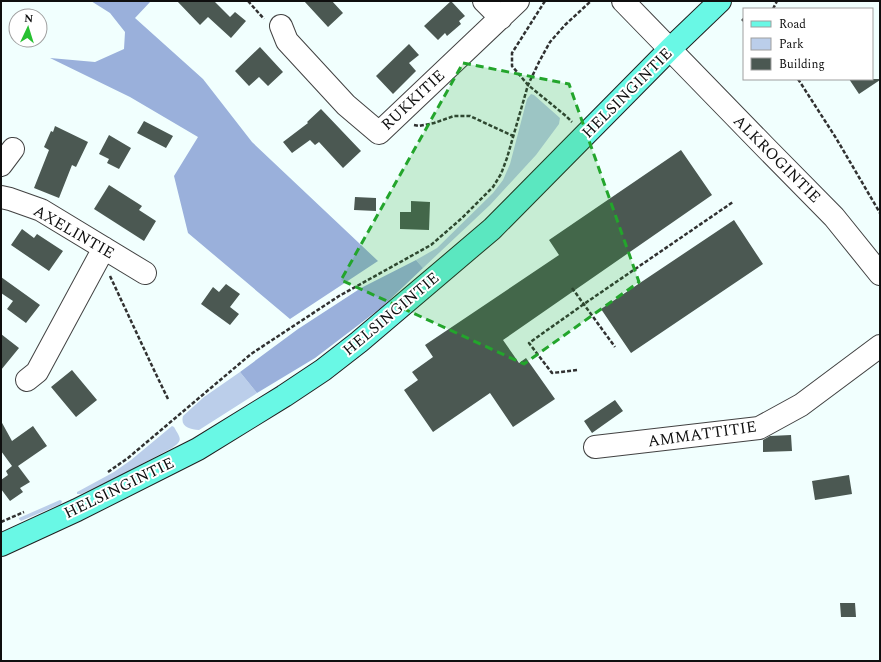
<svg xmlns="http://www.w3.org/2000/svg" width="881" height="662" viewBox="0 0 881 662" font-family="Spectral,serif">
  <rect width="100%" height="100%" fill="#f1fffe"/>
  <path fill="#bbceea" d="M531,94L534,95L560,118L559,124L536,155L490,205L423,268L416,260L437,248L493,193L503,180L510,164L527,99Z
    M240,372L257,393L199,430C190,429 180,427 183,416L204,397Z
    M172,426L174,427C180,438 184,440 172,448L117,477L81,494H77V492L79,491L114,472L131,460Z
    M60,500L62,501L61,504L21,521L19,519V518Z"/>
  <path fill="#9ab0db" d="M91,1H151L135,18L203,79L252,142L378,261L290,319L188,233L174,176L198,137L130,97L50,58L95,62L124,49L125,32L110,13Z
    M416,260L423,268L382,307L315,358L257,393L240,372L298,329L361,288Z"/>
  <path fill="#4b5852" d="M177,1H214L230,17L235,12L246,21L231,38L208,17L200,25Z
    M304,1H332L343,13L328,27Z
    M451,1L465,16L459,21L461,24L447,36L445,33L438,40L424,26Z
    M409,44L419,55L409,63L416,71L393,94L376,76Z
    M260,47L283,72L268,86L259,77L249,86L235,71Z
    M849,79H880V80L859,94Z
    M321,109L361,151L343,168L319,142L315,145L310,140L292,153L283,142L308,123L307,122Z
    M144,121L173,136L166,148L137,133Z
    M55,126L88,142L76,167L72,165L59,198L34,188L49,150L44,147L51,131L53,132Z
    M109,135L131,148L119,169L107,163L109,159L99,154Z
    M681,150L712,195L503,340L519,363L526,358L555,399L513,427L490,393L433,432L404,390L418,380L412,372L433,357L425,345L559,255L549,240Z
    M109,185L142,206L139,210L156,221L144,241L94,209Z
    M355,197L376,198V211L354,210Z
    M411,201L430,202L429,230L400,229V212H411Z
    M734,220L763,264L631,353L601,309Z
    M22,229L34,238L37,234L63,251L49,271L11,245Z
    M1,277L40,305L26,323L7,309L13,301L1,293Z
    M226,284L240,294L230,307L239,314L230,325L201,304L213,287L219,292Z
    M1,334L19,348L1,370Z
    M72,370L97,400L76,417L51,387Z
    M615,400L623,411L592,433L584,421Z
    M1,421L12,441L33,426L47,446L18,466L30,482L20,488L23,492L10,501L1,489V480L8,475L6,471L12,466L1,451Z
    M791,435L792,451L763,452V440L770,436Z
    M849,475L852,494L815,500L812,481Z
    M840,603H855L856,617H841Z"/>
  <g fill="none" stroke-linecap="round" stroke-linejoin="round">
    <defs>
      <path id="minor" d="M484,1L501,18
        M623,1L767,149L834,217L880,274
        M281,26L287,41L346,105L379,133L518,1
        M1,165L13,149
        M1,197L10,199L41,210L145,273
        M27,380L37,372L104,248
        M595,447L759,428L801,405L880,346"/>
      <path id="major" d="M1,545L77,510L198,449L284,396L323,370L359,342L492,229L670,49L720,1"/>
    </defs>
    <use href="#minor" stroke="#424242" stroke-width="24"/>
    <use href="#major" stroke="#202020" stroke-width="24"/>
    <path stroke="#313131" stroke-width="2.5" stroke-dasharray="4 2" stroke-linecap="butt" d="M248,1L264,19
      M545,1L512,53V66L528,85L566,116L572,122
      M773,9L777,1
      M742,19L744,21
      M798,79L836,138L880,213
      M414,125L419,126L434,123L454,116H470L513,136
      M110,276L153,368L168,399
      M572,288L615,347
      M577,370L552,373L529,343L584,304L733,202
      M108,472L128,458L251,354L339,296L431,245L462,218L493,187L501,174L507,158L528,85L539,62L550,42L565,25L591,1
      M1,522L24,512"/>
    <use href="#minor" stroke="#fff" stroke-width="22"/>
    <use href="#major" stroke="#69f8e5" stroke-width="22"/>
  </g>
  <path fill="#23a52c" fill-opacity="0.2" stroke="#23a52c" stroke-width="3" stroke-dasharray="8 5" stroke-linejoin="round" d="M463,63L569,84L639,282L524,364L341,280Z"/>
  <g text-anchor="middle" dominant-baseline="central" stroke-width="4" stroke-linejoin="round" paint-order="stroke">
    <g font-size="16" fill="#0f0f0f" stroke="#fff">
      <text transform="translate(627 93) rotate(-45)">HELSINGINTIE</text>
      <text transform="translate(413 100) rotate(-43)">RUKKITIE</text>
      <text transform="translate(777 159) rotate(45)">ALKROGINTIE</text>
      <text transform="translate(74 232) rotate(30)">AXELINTIE</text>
      <text transform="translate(391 314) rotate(-40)">HELSINGINTIE</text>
      <text transform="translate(702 434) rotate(-8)">AMMATTITIE</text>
      <text transform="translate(119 488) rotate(-26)">HELSINGINTIE</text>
    </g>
  </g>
  <rect width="881" height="662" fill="none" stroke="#0f0f0f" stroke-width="4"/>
  <rect x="743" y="8" width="130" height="72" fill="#ffffff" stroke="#9f9f9f"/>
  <rect x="751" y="21" width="20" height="6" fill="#69f8e5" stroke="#9f9f9f"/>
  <text x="779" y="28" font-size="12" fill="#0f0f0f">Road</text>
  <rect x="751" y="38" width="20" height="12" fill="#bbceea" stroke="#9f9f9f"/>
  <text x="779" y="48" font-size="12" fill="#0f0f0f">Park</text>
  <rect x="751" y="58" width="20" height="12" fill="#4b5852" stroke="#9f9f9f"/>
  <text x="779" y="68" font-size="12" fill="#0f0f0f">Building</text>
  <g transform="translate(28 28) rotate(4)"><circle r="19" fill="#ffffff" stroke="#9f9f9f"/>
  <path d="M0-3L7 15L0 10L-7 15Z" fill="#27c031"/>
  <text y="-6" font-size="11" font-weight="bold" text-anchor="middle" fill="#0f0f0f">N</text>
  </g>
</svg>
